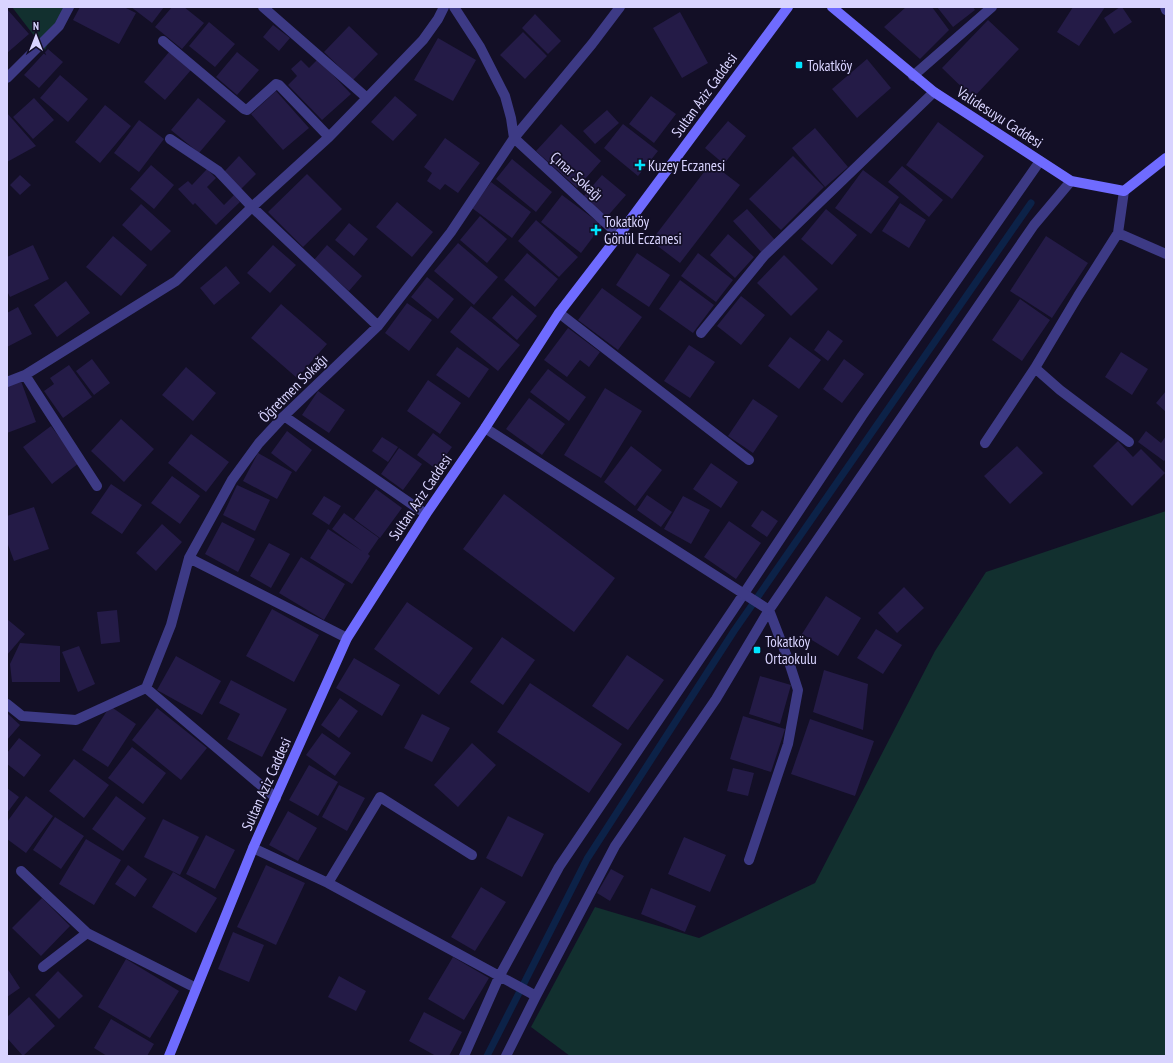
<svg xmlns="http://www.w3.org/2000/svg" width="1173" height="1063" viewBox="0 0 1173 1063" font-family="'PT Sans Narrow',sans-serif">
  <rect width="100%" height="100%" fill="#130f26"/>
  <path fill="#12302f" d="M12,7H64L45,50Z
    M1166,511V1056H570L531,1027L595,907L699,938L815,883L935,651L986,572Z"/>
  <g fill="none" stroke-linecap="round" stroke-linejoin="round">
    <path stroke="#0c2248" stroke-width="7" d="M487,1056L587,859L734,631L1031,203"/>
  </g>
  <path fill="#241b47" d="M80,7H124L136,13L119,44L73,20Z
    M131,7H164L152,23Z
    M172,7H184L204,23L182,49L155,27Z
    M906,7H932L949,30L920,59L884,27Z
    M937,7H973L975,10L953,27Z
    M1073,7H1105L1079,46L1057,32Z
    M1120,7H1122L1132,22L1114,34L1104,18Z
    M7,9L29,34L7,53Z
    M680,12L708,63L682,78L653,28Z
    M535,14L561,41L548,54L522,28Z
    M988,20L1019,49L973,98L942,68Z
    M209,22L235,44L215,67L189,46Z
    M273,25L290,38L279,51L263,37Z
    M349,26L378,54L353,80L324,52Z
    M523,32L547,56L525,79L500,55Z
    M438,38L476,60L453,101L414,80Z
    M48,49L63,62L39,88L24,75Z
    M169,52L191,70L165,100L144,82Z
    M237,52L259,70L237,95L216,77Z
    M318,59L351,94L322,120L288,85L297,76L291,69L301,60L309,68Z
    M867,59L891,88L857,118L832,89Z
    M60,75L88,99L68,122L40,98Z
    M276,91L309,128L283,150L251,114Z
    M395,96L417,115L393,141L371,122Z
    M651,96L676,114L654,143L629,124Z
    M34,98L54,120L33,139L13,117Z
    M198,98L226,121L199,153L171,130Z
    M105,105L131,126L100,163L75,142Z
    M607,110L619,123L595,144L583,131Z
    M7,113L36,146L7,162Z
    M139,120L164,139L139,172L114,153Z
    M728,121L746,136L724,164L705,148Z
    M938,122L984,156L952,199L906,165Z
    M561,124L601,161L577,188L536,151Z
    M623,124L658,151L638,176L604,148Z
    M815,128L848,167L825,187L792,148Z
    M445,138L480,163L458,193L445,184L440,190L427,181L432,173L424,167Z
    M239,156L256,174L241,189L224,172Z
    M793,156L824,187L781,230L749,199Z
    M512,159L552,192L536,212L496,179Z
    M711,163L740,185L680,263L651,241Z
    M151,165L174,185L154,209L130,189Z
    M902,166L943,200L929,217L888,182Z
    M207,169L216,178L207,187L224,205L234,195L240,202L216,225L195,203L193,205L178,189L188,181L192,185Z
    M863,170L899,197L871,234L835,208Z
    M307,174L342,209L303,247L268,212Z
    M20,175L31,185L20,195L10,185Z
    M602,175L626,195L605,219L582,198Z
    M491,182L531,212L512,238L472,208Z
    M562,195L602,225L581,253L541,222Z
    M397,202L433,232L412,257L376,227Z
    M900,203L926,220L909,248L882,231Z
    M141,204L171,231L151,251L122,225Z
    M747,209L775,240L762,253L733,221Z
    M826,209L857,235L832,265L801,239Z
    M480,216L507,239L487,263L460,240Z
    M536,220L578,257L559,277L518,241Z
    M349,223L368,239L354,256L335,240Z
    M728,234L754,257L735,278L710,255Z
    M113,236L147,265L121,296L86,267Z
    M1046,236L1088,263L1052,318L1010,291Z
    M458,243L498,277L474,305L434,271Z
    M33,245L49,279L10,297L7,291V257Z
    M273,245L296,265L270,293L247,273Z
    M327,245L362,276L349,291L314,260Z
    M527,253L558,279L535,307L504,280Z
    M637,253L670,275L649,307L616,285Z
    M698,253L733,280L716,302L681,276Z
    M784,255L818,289L791,316L757,283Z
    M226,266L240,283L214,305L200,288Z
    M427,277L454,299L438,319L411,297Z
    M680,280L714,305L693,333L659,309Z
    M66,281L90,313L57,337L34,305Z
    M602,288L642,317L618,350L578,320Z
    M512,295L537,316L517,340L492,318Z
    M741,296L765,315L741,345L717,326Z
    M1020,299L1050,320L1022,361L992,340Z
    M407,303L432,320L409,351L385,333Z
    M281,304L327,344L297,378L251,338Z
    M471,306L520,345L498,371L450,332Z
    M18,307L32,334L7,347V313Z
    M568,328L600,352L589,367L580,360L567,377L544,360Z
    M828,330L843,341L828,361L814,350Z
    M790,337L821,360L799,389L768,366Z
    M689,345L715,362L690,398L664,381Z
    M457,347L489,369L469,398L436,375Z
    M1121,352L1148,369L1132,395L1105,377Z
    M92,359L110,383L94,395L76,371Z
    M844,359L864,374L842,403L823,389Z
    M69,365L92,397L63,418L44,391L54,384L50,378Z
    M186,367L216,393L193,421L162,395Z
    M548,369L586,397L569,421L530,392Z
    M428,380L461,403L440,434L407,411Z
    M21,381L36,422L7,433V386Z
    M605,388L642,411L601,478L564,455Z
    M318,391L345,410L329,433L302,415Z
    M1166,391V412L1156,403Z
    M529,398L565,424L542,455L506,429Z
    M753,399L778,416L753,453L728,436Z
    M121,419L154,449L124,482L91,451Z
    M51,426L79,463L52,484L23,447Z
    M287,431L312,450L296,472L271,453Z
    M1146,431L1161,443L1166,436V459L1164,461L1138,442Z
    M433,433L452,447L436,469L417,455Z
    M191,434L229,462L206,492L168,463Z
    M382,437L398,447L388,462L372,451Z
    M1118,441L1133,457L1141,449L1165,473L1132,506L1093,466Z
    M631,446L662,470L635,506L604,482Z
    M1017,446L1043,473L1010,504L984,476Z
    M399,448L422,464L403,490L381,474Z
    M258,453L292,472L277,499L243,481Z
    M711,463L738,482L721,508L693,489Z
    M172,476L200,496L180,524L151,503Z
    M111,484L142,505L122,534L91,513Z
    M237,485L270,500L255,531L223,515Z
    M376,489L402,508L380,538L354,519Z
    M504,494L615,578L574,632L463,549Z
    M647,495L672,512L661,527L637,510Z
    M324,496L341,506L329,525L312,514Z
    M683,496L710,510L691,544L664,529Z
    M34,507L49,549L14,561L7,542V516Z
    M762,510L778,521L767,537L751,526Z
    M344,513L379,538L368,554L370,556L352,584L310,558L328,529L362,551L332,529Z
    M729,521L761,543L736,579L704,557Z
    M222,522L255,539L238,572L205,554Z
    M162,524L182,542L156,571L136,553Z
    M269,543L290,554L271,588L250,576Z
    M301,557L345,584L324,620L279,593Z
    M904,587L924,608L897,633L878,613Z
    M826,596L861,618L838,656L802,634Z
    M407,602L473,648L439,695L374,649Z
    M272,609L319,635L294,682L246,656Z
    M117,610L120,642L101,644L97,612Z
    M7,619L25,634L7,655Z
    M876,629L902,645L883,674L857,658Z
    M502,637L535,660L503,705L470,682Z
    M20,643L60,646V682H12L10,664Z
    M79,646L95,684L78,692L62,652Z
    M627,655L664,680L628,730L592,706Z
    M176,656L221,681L202,715L157,690Z
    M354,658L400,685L382,716L336,688Z
    M824,670L868,684L863,730L813,712Z
    M760,676L791,685L780,724L749,714Z
    M231,680L287,709L262,757L227,739L240,714L219,703Z
    M530,683L622,744L589,793L497,732Z
    M340,698L358,711L339,738L321,725Z
    M110,706L136,724L108,767L82,750Z
    M157,708L207,748L181,780L132,740Z
    M7,713L20,725L7,740Z
    M422,714L450,728L432,762L404,748Z
    M743,716L785,729L771,772L730,759Z
    M810,719L874,741L855,796L791,774Z
    M322,733L351,753L335,776L306,755Z
    M19,738L41,755L24,777L7,764V753Z
    M472,743L496,765L458,807L434,785Z
    M132,747L166,773L143,804L108,778Z
    M74,759L109,785L84,818L49,791Z
    M309,765L338,782L318,816L289,800Z
    M733,768L754,773L748,796L727,791Z
    M339,785L365,798L347,831L322,817Z
    M7,788L19,797L7,813Z
    M26,796L53,816L26,853L7,839V822Z
    M116,796L146,818L123,851L92,829Z
    M288,811L317,828L298,861L269,845Z
    M508,816L544,834L522,877L486,858Z
    M55,817L84,836L61,869L33,850Z
    M163,819L199,837L180,875L144,857Z
    M206,835L235,850L215,889L186,874Z
    M684,837L726,855L710,892L668,874Z
    M86,839L121,860L94,905L59,884Z
    M128,865L147,879L135,897L115,884Z
    M266,865L305,883L276,945L237,927Z
    M611,869L624,876L610,901L597,893Z
    M173,872L217,898L196,933L152,907Z
    M481,887L506,902L475,951L451,937Z
    M651,888L696,906L685,932L641,914Z
    M42,898L70,926L41,956L12,928Z
    M233,932L264,945L249,982L218,969Z
    M453,957L489,978L464,1020L428,999Z
    M126,959L179,991L150,1038L98,1007Z
    M7,968L20,988L7,997Z
    M58,971L83,996L59,1019L35,995Z
    M339,976L366,991L356,1011L328,997Z
    M29,997L55,1026L23,1056L7,1038V1017Z
    M424,1012L462,1032L449,1056H436L409,1041Z
    M111,1019L154,1044L147,1056H107L94,1048Z"/>
  <g fill="none" stroke-linecap="round" stroke-linejoin="round">
    <path stroke="#3d3a85" stroke-width="10" d="M21,871L87,933L196,988
      M43,967L87,933"/>
    <path stroke="#3d3a85" stroke-width="10" d="M263,7L367,98
      M454,7L480,47L505,96L511,118L514,138
      M1165,7L1166,10
      M163,41L244,109L247,110L276,84L279,85L329,137
      M913,76L992,7
      M7,78L59,26L69,7
      M514,138L619,235
      M170,139L218,171L252,207L378,326
      M1118,233L1166,254
      M559,313L749,460
      M701,333L764,256L934,92
      M1035,368L1060,390L1129,442
      M25,375L97,486
      M7,382L25,375L176,281L252,207L329,137L367,98L423,40L438,19L444,7
      M284,416L426,514
      M485,428L741,592
      M985,443L1035,368L1078,296L1118,233L1124,191
      M189,558L347,638
      M146,688L171,625L189,558L232,480L259,443L284,416L378,326L451,232L514,138L592,44L620,7
      M146,688L276,798
      M7,704L22,716L76,720L146,688
      M253,848L328,883L536,996
      M749,860L788,744L798,690L789,662L769,610
      M328,883L380,797L472,855
      M464,1056L499,977L559,867L733,610L862,416L1040,161
      M506,1056L536,996L615,846L716,699L769,610L1034,225L1071,181"/>
    <path stroke="#6f6bff" stroke-width="10" d="M832,7L934,92L1071,181L1124,191L1166,158
      M169,1056L253,848L347,638L426,514L485,428L559,313L619,235L788,7"/>
    <path stroke="#3d3a85" stroke-width="10" d="M741,592L769,610"/>
  </g>
  <g fill="#00e5ff" stroke="#130f26" stroke-width="1.5">
    <rect x="795" y="61" width="8" height="8" rx="2"/>
    <path d="M638 159h4v4h4v4h-4v4h-4v-4h-4v-4h4z"/>
    <path d="M594 224h4v4h4v4h-4v4h-4v-4h-4v-4h4z"/>
    <rect x="753" y="646" width="8" height="8" rx="2"/>
  </g>
  <g text-anchor="middle" dominant-baseline="central" stroke-width="3.5" stroke-linejoin="round" paint-order="stroke">
    <g font-size="15" fill="#d9d4ff" stroke="#130f26" text-anchor="start">
      <text x="807" y="65">Tokatköy</text>
      <text x="648" y="165">Kuzey Eczanesi</text>
      <text x="604" y="221">Tokatköy<tspan x="604" dy="17">Gönül Eczanesi</tspan></text>
      <text x="765" y="641">Tokatköy<tspan x="765" dy="17">Ortaokulu</tspan></text>
    </g>
    <g font-size="15" fill="#d9d4ff" stroke="#130f26">
      <text transform="translate(704 95) rotate(-54)">Sultan Aziz Caddesi</text>
      <text transform="translate(1000 117) rotate(33)">Validesuyu Caddesi</text>
      <text transform="translate(577 176) rotate(42)">Çınar Sokağı</text>
      <text transform="translate(293 388) rotate(-45)">Öğretmen Sokağı</text>
      <text transform="translate(420 497) rotate(-56)">Sultan Aziz Caddesi</text>
      <text transform="translate(266 784) rotate(-66)">Sultan Aziz Caddesi</text>
    </g>
  </g>
  <rect width="1173" height="1063" fill="none" stroke="#d9d4ff" stroke-width="16"/>
  <g transform="translate(36 36)" stroke="#130f26" stroke-width="3" paint-order="stroke">
  <path d="M0-3L7 15L0 10L-7 15Z" fill="#d9d4ff"/>
  <text y="-6" font-size="11" font-weight="bold" text-anchor="middle" fill="#d9d4ff">N</text>
  </g>
</svg>
